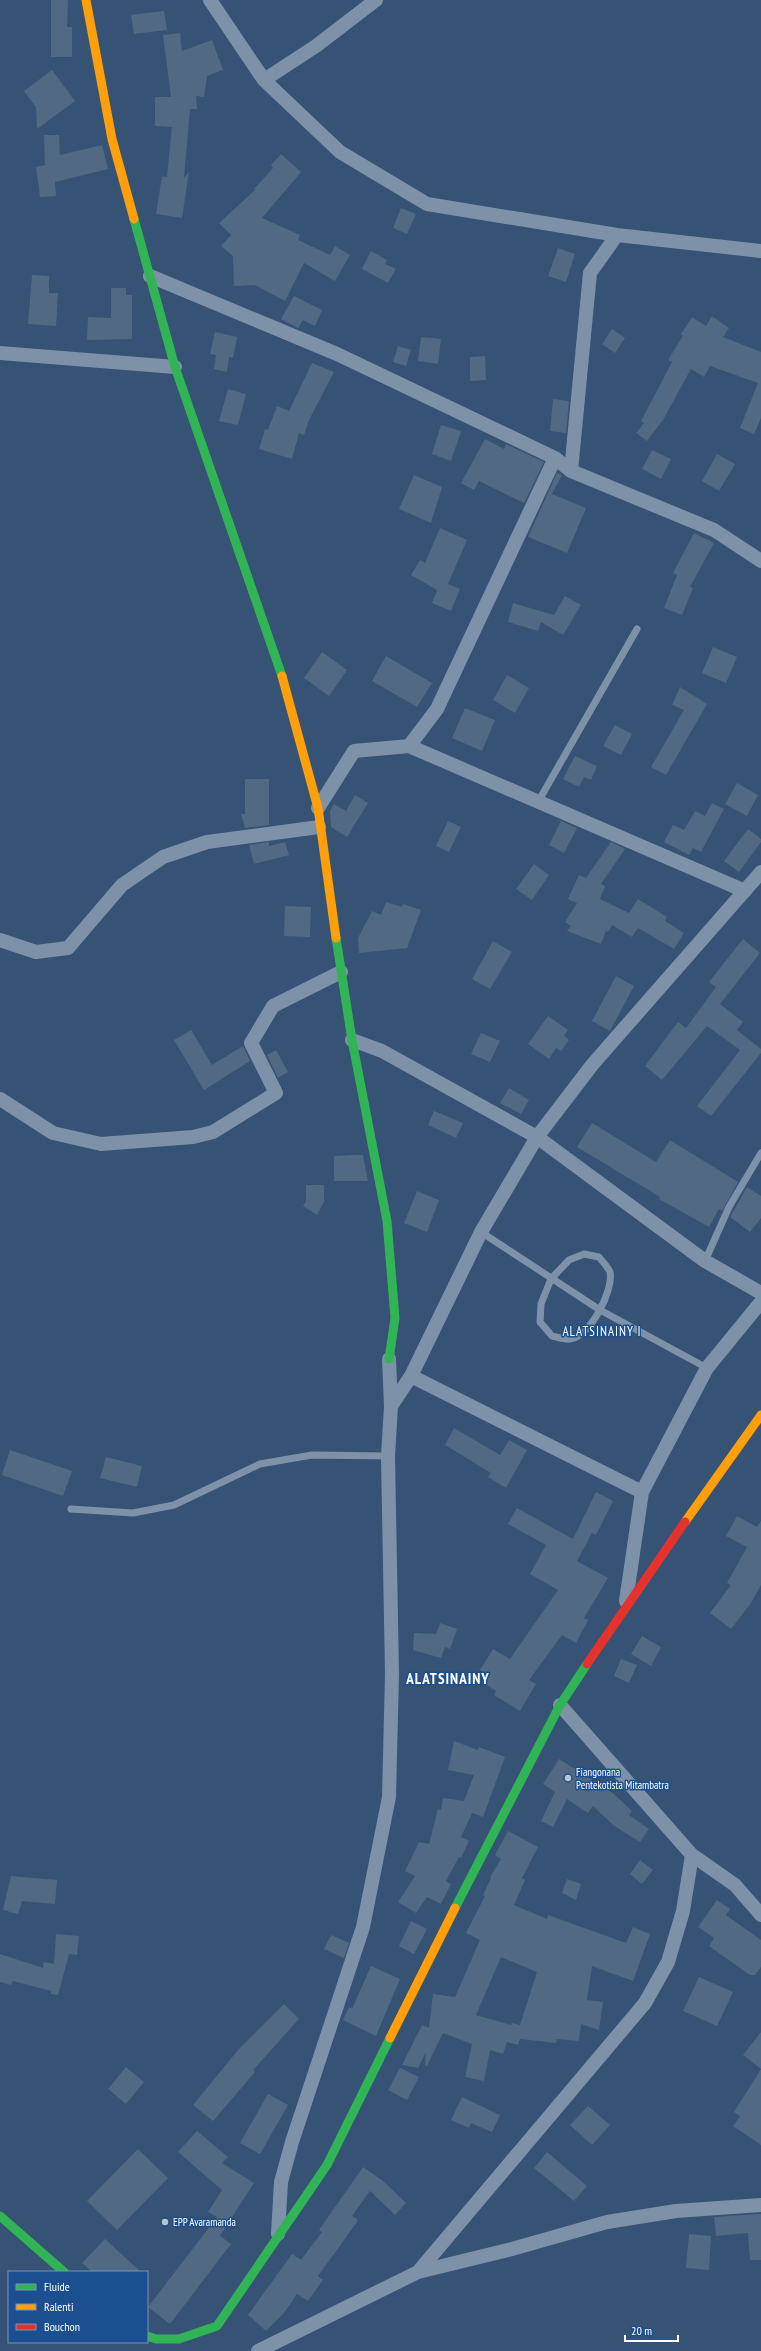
<svg xmlns="http://www.w3.org/2000/svg" width="761" height="2351" viewBox="0 0 761 2351" font-family="'PT Sans Narrow',sans-serif">
  <rect width="100%" height="100%" fill="#365274"/>
  <path fill="#526984" fill-rule="evenodd" d="M51,0H68L67,27H72V57H51Z
    M164,11L167,30L134,34L131,15Z
    M180,33L182,51L212,40L223,70L207,76L204,97L196,96L197,109H190L184,178L189,172L182,218L156,214L162,176L167,177L172,127L155,126V97H171L163,35Z
    M52,70L75,101L37,129L36,107L24,91Z
    M44,135H59L60,155L102,145L108,169L55,182L56,196L40,197L36,167L45,165Z
    M281,154L301,172L262,218L300,235L298,240L330,255L335,246L350,255L335,281L304,263L285,301L255,285L234,286L233,256L221,246L231,235L219,223L255,190L254,189L273,168L271,165Z
    M401,208L416,214L407,234L393,228Z
    M558,248L575,254L566,282L548,276Z
    M371,251L387,260L385,264L396,269L388,283L362,269Z
    M32,275L49,276V293H58L56,326L28,324Z
    M111,288H126V295H132V339L87,340L88,317L111,318Z
    M294,296L322,310L315,326L303,320L298,328L281,319Z
    M712,316L729,328L723,337L761,352V418L754,434L740,428L758,383L710,366L704,377L691,369L663,420L647,441L636,433L644,423L641,421L672,362L668,360L683,336L681,334L692,317L706,326Z
    M612,329L625,338L615,353L602,344Z
    M215,332L237,337L233,358L229,357L227,372L214,369L216,355L210,354Z
    M421,337L441,339L438,364L418,361Z
    M398,346L411,350L406,366L393,362Z
    M485,356L486,380L470,381V357Z
    M312,363L334,372L309,420L304,435L299,433L292,459L259,449L265,429L268,430L277,406L289,411Z
    M228,389L246,394L238,425L219,421Z
    M553,399L569,401L566,433L550,431Z
    M441,425L461,431L451,461L432,454Z
    M485,439L504,449L506,444L544,462L524,503L479,481L474,490L461,483Z
    M652,450L671,459L661,479L642,469Z
    M717,454L735,464L719,491L702,481Z
    M557,473L562,475L552,494L586,508L567,553L528,537Z
    M414,475L442,487L431,523L399,509Z
    M440,528L467,540L448,584L460,589L451,611L432,603L437,590L411,575L420,560L425,563Z
    M694,533L714,543L690,587L693,588L682,615L664,608L677,575L673,573Z
    M565,596L581,605L563,635L541,622L538,631L508,622L513,603L554,615Z
    M713,647L737,657L726,683L702,673Z
    M322,652L347,670L329,696L304,678Z
    M386,656L432,683L417,707L372,681Z
    M507,675L529,688L515,713L493,700Z
    M680,687L707,704L666,775L651,767L684,710L672,705Z
    M465,708L495,720L482,751L452,738Z
    M615,725L632,734L621,755L603,746Z
    M575,756L597,766L591,780L584,777L579,787L563,779Z
    M245,779H269V825L245,828L241,814H245Z
    M737,783L758,795L747,816L725,804Z
    M355,795L368,803L347,837L331,827L330,811L334,804L346,811Z
    M712,803L724,809L701,852L693,848L689,855L664,842L673,825L684,830L695,811L705,816Z
    M448,821L461,827L449,852L436,846Z
    M561,821L577,828L564,853L549,845Z
    M748,829L761,839V842L739,872L724,861Z
    M269,842V846L285,842L289,855L254,864L249,845Z
    M611,842L625,849L601,884L605,886L600,899L629,913L638,899L667,917L665,921L684,933L674,949L638,928L632,937L612,925L608,932L606,931L601,944L567,931L571,926L565,922L577,903L568,899L579,875L586,878Z
    M534,864L549,875L532,900L516,889Z
    M386,902L402,907L403,904L421,910L407,948L359,953L358,938L372,911L381,915Z
    M285,906L311,907L310,937L284,936Z
    M743,939L760,953L720,1004L743,1022L737,1030L761,1049V1053L711,1116L697,1106L740,1050L707,1026L662,1080L645,1066L678,1022L686,1028L716,987L709,982Z
    M493,941L512,952L490,989L472,979Z
    M616,976L634,986L610,1031L592,1021Z
    M548,1016L568,1030L564,1036L569,1040L561,1051L556,1048L549,1059L528,1044Z
    M191,1030L212,1065L243,1046L250,1061L204,1090L174,1040Z
    M481,1033L500,1041L490,1062L471,1054Z
    M276,1050L288,1072L278,1078L267,1055Z
    M509,1088L529,1100L521,1114L500,1103Z
    M434,1111L463,1123L456,1138L428,1125Z
    M592,1123L656,1162L670,1140L738,1182L722,1211L719,1209L709,1227L659,1199L660,1197L577,1147Z
    M356,1155H363L368,1181H334V1156Z
    M306,1185H324V1202L317,1215L303,1206L306,1201Z
    M747,1187L761,1196V1218L750,1232L730,1217Z
    M417,1191L439,1200L427,1232L404,1223Z
    M454,1428L500,1455L509,1440L527,1450L506,1488L488,1477L491,1473L445,1445Z
    M10,1450L72,1471L63,1496L2,1475Z
    M106,1457L142,1466L137,1487L100,1478Z
    M596,1492L613,1501L596,1535L592,1533L577,1561L608,1578L584,1618L588,1620L576,1643L562,1635L529,1680L536,1684L520,1711L494,1695L496,1691L482,1682L487,1674L480,1670L493,1649L510,1659L558,1590L530,1574L546,1545L508,1524L517,1508L573,1539Z
    M737,1516L757,1527L761,1521V1585L751,1603L731,1629L710,1613L731,1585L727,1583L747,1547L726,1536Z
    M440,1623L457,1629L450,1649L445,1647L441,1658L413,1650L414,1633L436,1634Z
    M642,1636L661,1647L651,1666L631,1654Z
    M621,1659L637,1665L629,1683L614,1676Z
    M454,1741L478,1750L479,1747L505,1757L483,1817L472,1813L461,1837L469,1841L461,1858L459,1857L446,1881L451,1884L441,1904L427,1897L416,1913L398,1902L415,1876L405,1871L419,1842L429,1844L438,1809L441,1810L443,1798L464,1801L474,1775L448,1770Z
    M559,1759L614,1794L632,1811L629,1815L649,1829L640,1842L613,1825L593,1806L588,1813L567,1799L553,1827L541,1821L555,1792L543,1784Z
    M508,1831L538,1847L522,1878L525,1880L514,1905L547,1919L548,1915L626,1943L633,1927L650,1934L633,1981L592,1966L587,2000L603,2002L599,2030L581,2024L579,2041L557,2039L556,2043L520,2039L518,2045L507,2042L503,2054L490,2050L484,2081L465,2077L472,2044L443,2033L427,2066L425,2065L426,2052L418,2068L402,2065L422,2025L429,2028L433,1994L455,1997L480,1940L466,1933L485,1896L483,1895L491,1878L490,1877L501,1859L495,1855ZM501,1957L537,1972L520,2025L512,2023L511,2025L476,2015Z
    M640,1860L653,1870L642,1884L630,1874Z
    M11,1876L57,1880L55,1904L22,1901L18,1914L3,1910Z
    M567,1879L581,1884L576,1900L562,1893Z
    M717,1900L730,1909L726,1915L761,1940V1967L755,1975H750L709,1946L714,1938L698,1927Z
    M411,1921L427,1929L414,1954L399,1946Z
    M56,1934L79,1936L77,1955L69,1954L58,1995L51,1994V1991L13,1981L11,1985L0,1982V1954L43,1968L44,1962L54,1964Z
    M331,1935L349,1943L344,1958L324,1949Z
    M371,1966L400,1979L376,2036L343,2020L349,2007L352,2009Z
    M699,1977L733,1992L717,2026L683,2011Z
    M284,2004L299,2019L253,2070L255,2072L213,2121L193,2105L238,2050Z
    M761,2032V2069L743,2055Z
    M126,2067L144,2082L126,2104L108,2089Z
    M400,2068L419,2077L407,2100L388,2090Z
    M761,2069V2145L733,2126L740,2116L734,2112Z
    M268,2094L288,2105L260,2154L240,2143Z
    M462,2097L500,2115L492,2132L471,2123L469,2128L451,2120Z
    M588,2106L610,2125L592,2145L570,2125Z
    M197,2131L228,2157L222,2163L254,2183L220,2236L231,2244L170,2324L148,2307L217,2217L208,2212L222,2190L178,2152Z
    M138,2149L168,2178L117,2230L87,2201Z
    M547,2152L587,2186L574,2201L534,2168Z
    M363,2167L383,2181L406,2203L395,2215L370,2191L352,2216L357,2219V2222L318,2276L323,2280L308,2301L297,2294L284,2313L266,2331L248,2315L292,2254L301,2260L322,2232L319,2230Z
    M761,2214V2260H750L748,2233L716,2236L714,2217Z
    M689,2234L711,2236L709,2270L686,2268Z
    M105,2239L141,2272H92L82,2263Z"/>
  <g fill="none" stroke-linecap="round" stroke-linejoin="round">
    <path stroke="#7d92a8" stroke-width="7" d="M538,802L637,629
      M481,1232L600,1310L707,1368
      M584,1254L599,1257C602,1261 608,1267 610,1272C614,1290 590,1337 570,1339C565,1340 557,1337 552,1336L540,1322L541,1304L551,1279L569,1260Z
      M705,1261L729,1207L761,1153
      M71,1509L133,1513L174,1505L260,1464L312,1455L388,1456"/>
    <path stroke="#7d92a8" stroke-width="14" d="M210,0L264,80L340,152L427,204L617,235L761,251
      M264,80L316,46L376,0
      M150,276L337,354L555,458L571,471L714,530L761,561
      M0,353L175,367
      M571,471L590,273L617,235
      M409,746L437,709L555,458
      M318,808L354,751L409,746L745,891
      M0,940L36,952L68,948L122,885L163,857L207,842L319,827
      M352,1040L382,1051L537,1137L705,1261L761,1293
      M0,1099L53,1133L101,1144L193,1137L213,1132L276,1093L251,1043L273,1006L341,972
      M411,1376L642,1492
      M391,1406L411,1376L481,1232L537,1137L592,1065L761,872
      M626,1601L642,1492L707,1368L761,1302
      M692,1855L735,1885L761,1915
      M278,2234L281,2182L292,2142L363,1927L389,1797L392,1674L388,1456L391,1406L389,1359
      M418,2272L645,2003L668,1962L683,1911L692,1855L560,1705
      M258,2351L418,2272L512,2249L607,2222L676,2211L761,2205"/>
    <path stroke="#30b455" stroke-width="9" d="M134,219L175,367L282,676
      M336,938L352,1040L387,1221L395,1318L389,1359
      M455,1908L560,1705L587,1664
      M0,2216L64,2272
      M147,2336L156,2339H179L217,2326L327,2165L390,2038"/>
    <path stroke="#ff9f0a" stroke-width="9" d="M86,0L112,139L134,219
      M282,676L318,808L336,938
      M685,1522L761,1415
      M390,2038L455,1908"/>
    <path stroke="#e5322d" stroke-width="9" d="M587,1664L685,1522"/>
  </g>
  <g fill="#b9c2ce" stroke="#1b4f8f" stroke-width="1.5">
    <circle cx="568" cy="1778" r="4"/>
    <circle cx="165" cy="2222" r="4"/>
  </g>
  <g text-anchor="middle" dominant-baseline="central" stroke-width="3" stroke-linejoin="round" paint-order="stroke">
    <g font-size="11" fill="#fff" stroke="#1b4f8f" text-anchor="start">
      <text x="576" y="1772">Fiangonana<tspan x="576" dy="13">Pentekotista Mitambatra</tspan></text>
      <text x="173" y="2222">EPP Avaramanda</text>
    </g>
    <g font-size="13" letter-spacing="1" fill="#fff" stroke="#1b4f8f">
      <text x="602" y="1331">ALATSINAINY I</text>
    </g>
    <g font-size="15" font-weight="bold" letter-spacing="1" fill="#fff" stroke="#1b4f8f">
      <text x="448" y="1678">ALATSINAINY</text>
    </g>
  </g>
  <rect x="8" y="2271" width="140" height="72" fill="#1b4f8f" stroke="#7695bc"/>
  <rect x="16" y="2284" width="20" height="6" fill="#30b455" stroke="#7695bc"/>
  <text x="44" y="2291" font-size="12" fill="#ffffff">Fluide</text>
  <rect x="16" y="2304" width="20" height="6" fill="#ff9f0a" stroke="#7695bc"/>
  <text x="44" y="2311" font-size="12" fill="#ffffff">Ralenti</text>
  <rect x="16" y="2324" width="20" height="6" fill="#e5322d" stroke="#7695bc"/>
  <text x="44" y="2331" font-size="12" fill="#ffffff">Bouchon</text>
  <path d="M625 2335v6h53v-6" fill="none" stroke="#ffffff" stroke-width="2"/>
  <text x="631" y="2335" font-size="12" fill="#ffffff" stroke="#1b4f8f" stroke-width="3" paint-order="stroke">20 m</text>
</svg>
